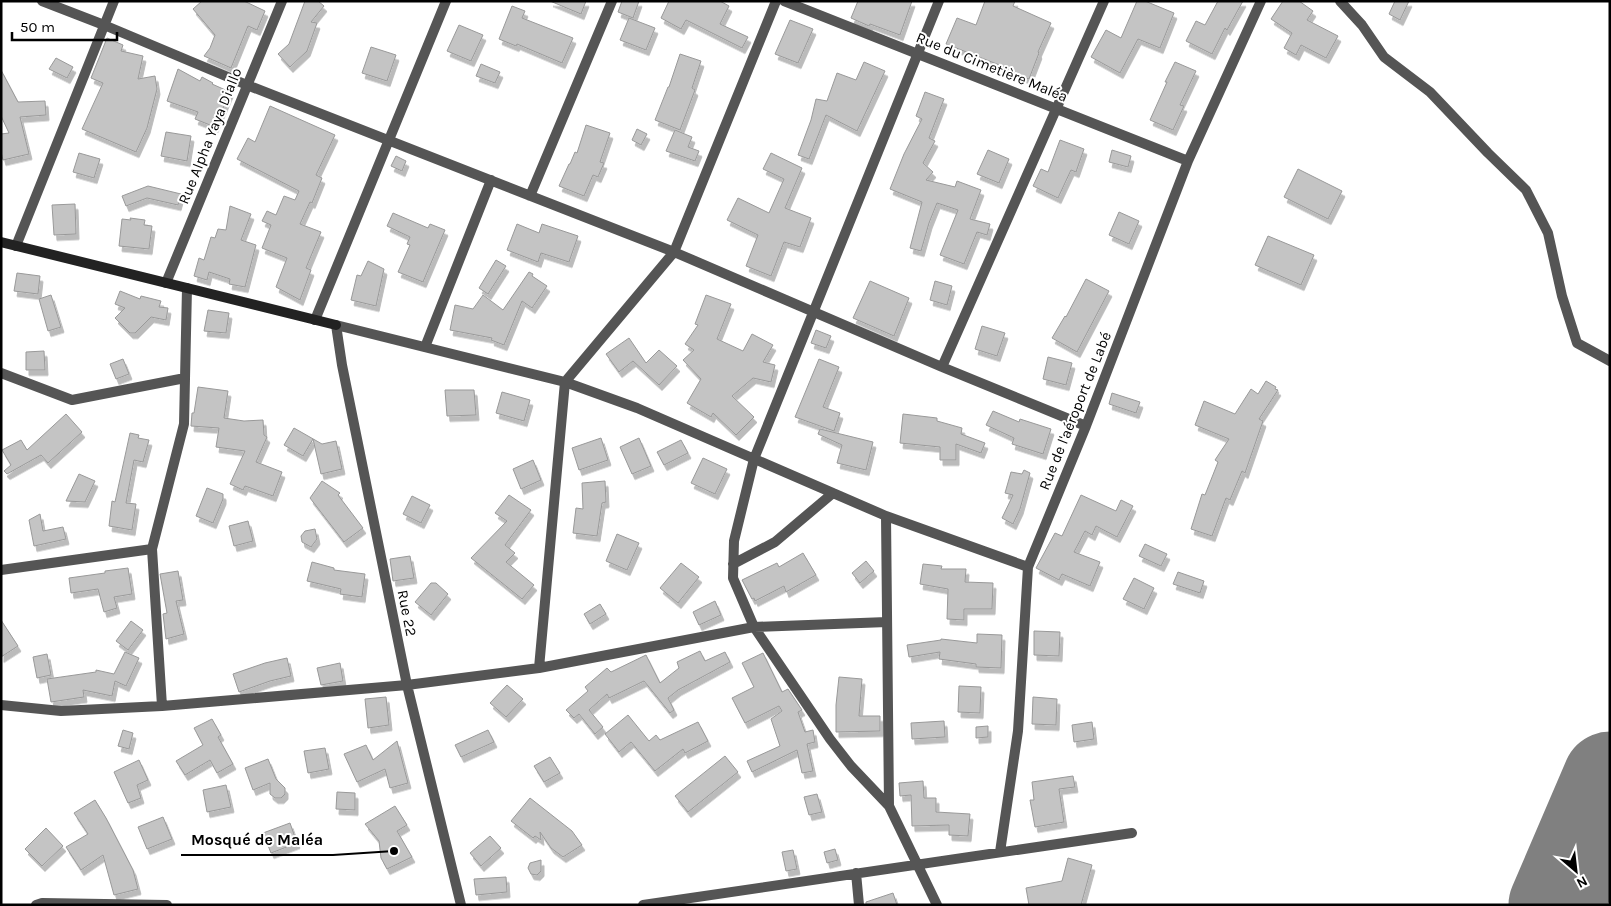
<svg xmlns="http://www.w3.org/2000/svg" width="1611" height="906" viewBox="0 0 1611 906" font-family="Karla,sans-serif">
  <defs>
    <filter id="shadow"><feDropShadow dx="3" dy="5.5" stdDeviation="0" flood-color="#0004"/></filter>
  </defs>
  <rect width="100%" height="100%" fill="#fff"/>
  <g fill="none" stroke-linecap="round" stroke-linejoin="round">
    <path stroke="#808080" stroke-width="95" d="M1556,905L1610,779"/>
  </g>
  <path fill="#c4c4c4" stroke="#999" filter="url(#shadow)" d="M202,1H244L265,11L257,30L248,26L231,68L204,56L210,48L215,35L193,9Z
    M305,1H318L324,6L311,22L317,23L307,51L290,67L278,54L289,44Z
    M550,1H586L581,14Z
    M622,1H639L633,18L618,12Z
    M669,1H720L729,6L720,24L748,37L742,48L686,20L681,29L661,18Z
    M858,1H912L900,35L870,24L869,26L851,18Z
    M985,1H1015L1013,6L1051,23L1038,52L1039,53L1029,79L1006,71L1007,68L946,44L957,18L976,25Z
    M1137,1H1145L1174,13L1160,48L1138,39L1120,73L1091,57L1106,30L1121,38Z
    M1218,1H1243L1227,30L1225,28L1212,54L1186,41L1196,21L1205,25Z
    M1283,1H1299L1313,11L1307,20L1338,36L1326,58L1301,45L1296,55L1284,48L1292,33L1271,19Z
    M1395,1H1409L1400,20L1389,14Z
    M512,6L525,11L522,18L573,38L562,63L517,44L516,46L499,39Z
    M629,18L655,28L646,50L620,40Z
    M790,20L813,29L798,63L775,54Z
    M459,25L483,35L471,61L447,51Z
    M107,38L123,45L121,51L143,56L138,79L155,76L157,89L147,128L136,152L82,129L103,83L91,78Z
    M371,47L396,55L387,81L362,73Z
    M680,54L701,61L692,88L695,90L680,130L655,120L668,87H669Z
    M56,58L73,67L67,78L49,69Z
    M864,62L885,71L857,131L826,115L809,159L798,155L811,120L816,99L827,101L837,73L856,80Z
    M1175,62L1196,71L1180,105L1184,106L1173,130L1150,120L1167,82H1165Z
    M481,64L500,72L495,83L476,76Z
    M178,69L200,81L202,77L213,83L212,84L230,92L215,127L195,119L198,112L167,101Z
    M1,70L18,102L45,101L46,115L20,117L29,154L3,160L1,152V134L9,133L1,116Z
    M925,92L944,99L929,138L935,141L923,163L933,172L926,180L955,187L957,181L981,190L970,219L990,224L987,235L977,232L964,264L940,255L958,210L937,203L929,223L921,251L910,248L922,202L890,189L904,154L922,119L916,116Z
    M270,106L335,135L316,175L322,178L312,203L310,202L300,224L321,232L306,268L311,270L300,300L276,287L287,258L262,248L271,225L262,221L267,211L276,215L284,196L295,200L299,191L237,159L248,138L255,142Z
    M586,125L610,133L600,162L604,163L598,177L593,175L584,196L559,186L569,164H570L575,152L577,153Z
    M637,129L647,134L641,145L632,140Z
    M675,130L692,137L688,147L699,151L695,161L666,151Z
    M166,132L191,136L187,161L161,156Z
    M1060,140L1084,149L1076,172L1071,170L1058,198L1033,186L1041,169L1048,172Z
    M988,150L1009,159L999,183L977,174Z
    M1112,150L1131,156L1128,167L1109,162Z
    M79,153L100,159L94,178L73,172Z
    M771,153L802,168L785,208L811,218L800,247L784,242L771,276L746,266L758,235L727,220L738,198L769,213L784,179L763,169Z
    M396,156L406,161L402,171L391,166Z
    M1298,169L1342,191L1328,219L1284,197Z
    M148,186L181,194L178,205L147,198L126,206L122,196Z
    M75,204L76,234L54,235L52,205Z
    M230,206L251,214L241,240L256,245L245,287L229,284L230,279L209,272L207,280L194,276L199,258L204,260L211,237L215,238L218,229L226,230Z
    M1119,212L1139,221L1129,244L1109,235Z
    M393,213L428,228L430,224L445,230L423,282L398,272L410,245L407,244L410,237L387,226Z
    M130,218L145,220L144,225L152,226L149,249L119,246L122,219L131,220Z
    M517,224L539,233L542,224L578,236L569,262L541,253L538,262L507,250Z
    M1268,236L1314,255L1301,285L1255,265Z
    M496,260L506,266L488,294L479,288Z
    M368,261L384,269L376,306L351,300L357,275L361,276Z
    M529,272L533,274L532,276L547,286L532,308L522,301L504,345L491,340L492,338L450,330L455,305L473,309L483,295L503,310Z
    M17,273L40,276L38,294L14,291Z
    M1086,279L1109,291L1077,352L1052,338L1065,316L1066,317Z
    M870,281L909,298L894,336L853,318Z
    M935,281L952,286L947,305L930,300Z
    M120,291L140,299L141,296L161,301L159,307L168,308L166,320L151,317L135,333H130L115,318L125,308L115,304Z
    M51,295L61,327L48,331L39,299Z
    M706,295L731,304L717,339L743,351L752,334L773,345L763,362L775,365L771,382L753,378L732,396L754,417L736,435L713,413L711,417L687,403L701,379L683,360L694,350L685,344L698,325L695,324Z
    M208,310L229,313L226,333L204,331Z
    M982,326L1005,333L997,356L975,349Z
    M816,330L831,336L826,348L811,343Z
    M629,338L646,363L659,350L677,366L659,385L633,361L619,372L606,354Z
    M44,351L45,370H26V352Z
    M1048,357L1072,363L1066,385L1043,379Z
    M123,359L129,374L116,379L110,364Z
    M819,359L839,367L823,407L840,413L834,431L795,417Z
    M1266,381L1276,387L1275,389L1278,390L1259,419L1263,421L1245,473L1242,471L1230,500L1226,498L1212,536L1191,529L1202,494L1205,495L1218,462L1215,460L1229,439L1195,425L1204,401L1235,414L1251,389L1258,394Z
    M198,387L228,391L224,418L244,421L263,420L264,435L267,437L256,462L282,472L273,496L245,486L243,490L230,484L245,451L216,447L219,428L191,426L192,413H194Z
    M445,390H474L476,415L447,416Z
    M502,392L530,400L524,421L496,413Z
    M1112,393L1140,402L1136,413L1109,404Z
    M993,411L1019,422L1020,419L1051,429L1043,454L1012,444L1014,438L986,425Z
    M66,414L82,432L48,463L41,455L7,474L4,471L11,465L2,450L21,440L27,450Z
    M903,414L937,418V421L962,428L961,434L985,443L981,453L956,444V460H940V447L900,443Z
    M294,428L322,444L336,441L342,469L321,474L313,439L303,456L284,445Z
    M820,429L873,442L866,470L837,463L842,445L818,434Z
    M130,433L139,435L138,438L149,440L143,462L134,460L126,503L136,504L132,530L109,526L112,501L115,502Z
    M601,438L608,460L579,470L572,448Z
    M639,438L651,466L632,474L620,447Z
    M681,440L688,453L664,465L657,452Z
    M703,458L727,469L715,494L691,483Z
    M533,460L541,480L521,489L513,469Z
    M1024,470L1030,473L1020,509L1013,524L1002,518L1013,495L1005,493L1011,472L1022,474Z
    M79,474L95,481L85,502L66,501Z
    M322,481L340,493L338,495L363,528L344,542L310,498Z
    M605,481L606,502L602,503L597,536L573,533L576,508L583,509L582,483Z
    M207,488L223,494V499L213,523L196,516Z
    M509,495L531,510L505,545L515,553L506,562L534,585L522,599L471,558L507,521L495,513Z
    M1081,495L1116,511L1121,500L1133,506L1117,537L1096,526L1092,535L1085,531L1074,552L1100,562L1090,586L1062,574L1059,580L1036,568L1055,533L1062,536Z
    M412,496L430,505L421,523L403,514Z
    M40,514L43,531L63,527L66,539L34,546L29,520Z
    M248,521L253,541L234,546L229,526Z
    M315,529L317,539L311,547L302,542L301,536L305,531Z
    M617,534L639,543L627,570L606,561Z
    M1145,544L1167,554L1161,566L1139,556Z
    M803,553L816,575L786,592L784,586L755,601L754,598L752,599L742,580L777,563L779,567Z
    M410,556L414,578L393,581L390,559Z
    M866,561L874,571L860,583L852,573Z
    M312,562L334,568V570L365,574L362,597L340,594L341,589L307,581Z
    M681,563L699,577L678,603L660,588Z
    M923,564L942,566L941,569H966L965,582L993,583L992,609H964V620L947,619L948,589L920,584Z
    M128,568L132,594L114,597L117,608L104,612L98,589L71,593L69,578L105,573V571Z
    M178,571L183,600L176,601L184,634L166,639L163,614L167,613L160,574Z
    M1178,572L1204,581L1200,593L1173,584Z
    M1134,578L1154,588L1144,609L1123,599Z
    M431,583H436L448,594L431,615L415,602Z
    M715,601L721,615L699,625L693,612Z
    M600,604L606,614L590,624L584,614Z
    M1,620L18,646L1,657Z
    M131,621L143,630L128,650L116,641Z
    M1034,631L1060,632L1059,656L1034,655Z
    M977,634L1002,635L1001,668L976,667V664L939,659L940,652L909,657L907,645L941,640V639L977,643Z
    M700,651L705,661L725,652L730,662L678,690L668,698L674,710L670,713L644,681L609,698L607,694L589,710L603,727L595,734L579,714L574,718L566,710L588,691L585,687L607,668L611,672L646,655L660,683L679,668L677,662Z
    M125,652L139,658L126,686L115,681L112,696L83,690L84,697L51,702L47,679L96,672V670L114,674Z
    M763,653L782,692L788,689L802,710L798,712L805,732L813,730L815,742L807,744L813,771L802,773L797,750L752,772L747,761L780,746L771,719L782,711L779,706L745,723L732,698L754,687L742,663Z
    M47,654L51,675L37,678L33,657Z
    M287,658L291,676L270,681L239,692L233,674L265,663Z
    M340,663L343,681L321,685L317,668Z
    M839,677L862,679L859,716H880V731L836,732V705Z
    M507,685L523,699L506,717L490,703Z
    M959,686L981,687L980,713L958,712Z
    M386,697L389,725L368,728L365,699Z
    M1033,697L1057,699L1056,725L1032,724Z
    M628,715L649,741L656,735L660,740L698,722L708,741L685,753L683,749L655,771L631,742L619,752L605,734Z
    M212,719L221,735L218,737L233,764L217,773L210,760L185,775L176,761L203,745L194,728Z
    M944,721L945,737L912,739L911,723Z
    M1092,722L1094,739L1074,742L1072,725Z
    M988,726V737L976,738V727Z
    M123,730L133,733L129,749L118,746Z
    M488,730L494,742L461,757L455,745Z
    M397,741L408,783L390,788L385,769L357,782L344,754L366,745L373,760Z
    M325,748L329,769L308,773L304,751Z
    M725,756L738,772L688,812L675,796Z
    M550,757L560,773L544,782L534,766Z
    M268,759L276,779L285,788V794L281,798H275L270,794V783L253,790L245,768Z
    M139,760L148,780L137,785L141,798L128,803L114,772Z
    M1073,776L1075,787L1059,789L1064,822L1035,827L1030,800H1034L1032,782Z
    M923,781L924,798H936V812L970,814L968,836L949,835V825L912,826L911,795L900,796L899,783Z
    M226,785L231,807L207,812L203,790Z
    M337,792L355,793V810L336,809Z
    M817,794L822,812L809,815L804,797Z
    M530,798L572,831L582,845L563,857L551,848L540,832L541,840L535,836L533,838L511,821Z
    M95,800L106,818L133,870L138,889L114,895L103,855L81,870L66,847L88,834L74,813Z
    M395,806L407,825L397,831L412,857L387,869L381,858L379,841L365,824Z
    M163,817L172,839L147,849L138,827Z
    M290,823L297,843L271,853L263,833Z
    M46,828L63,846L42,866L25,849Z
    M490,836L501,848L481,866L470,853Z
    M835,849L838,860L827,863L824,852Z
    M793,850L797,869L786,871L782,852Z
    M1068,858L1092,865L1081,905H1029L1026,888L1062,881Z
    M541,860V871L537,875L531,874L528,868L530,863Z
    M506,877L507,892L476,895L474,879Z
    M893,893L897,905H866V902Z"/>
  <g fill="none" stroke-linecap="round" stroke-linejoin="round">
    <path stroke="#555" stroke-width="10" d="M42,1L104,25L247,85L674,252L942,367L1086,426
      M784,1L1188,161
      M1340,1L1362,25L1384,57L1430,92L1488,153L1526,190L1548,233L1562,296L1577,343L1610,361
      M530,196L612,1
      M16,246L114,1
      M166,283L282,1
      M315,320L446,1
      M425,347L491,180
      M942,367L1104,1
      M1,373L72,400L185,378
      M886,516L889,806L937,905
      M733,564L775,542L833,493
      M1,570L152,549
      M539,668L565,382L674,252L776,1
      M1,705L61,711L162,706L407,685L539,668L754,627L887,622
      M162,706L152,549L184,424L187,288
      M889,806L851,766L830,739L754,627L733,578L734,541L754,459L939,1
      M1000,852L1018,731L1028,567L1086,426L1188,161L1261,1
      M856,873L859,905
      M36,905L42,903L167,905
      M461,905L407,685L342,365L336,325L565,382L637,408L886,516L1028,567
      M643,905L1132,833"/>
    <path stroke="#222" stroke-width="10" d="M1,242L336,325"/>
  </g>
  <g text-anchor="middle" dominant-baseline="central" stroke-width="4" stroke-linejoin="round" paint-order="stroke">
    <g font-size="15" fill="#000" stroke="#fff">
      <text transform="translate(992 67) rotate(22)">Rue du Cimetière Maléa</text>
      <text transform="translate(210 136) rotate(-68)">Rue Alpha Yaya Diallo</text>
      <text transform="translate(1075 411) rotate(-68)">Rue de l'aéroport de Labé</text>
      <text transform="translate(407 613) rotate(79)">Rue 22</text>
    </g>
  </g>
  <path fill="none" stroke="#000" stroke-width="2" d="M394 851L333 855H181"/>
  <circle fill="#000" stroke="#fff" stroke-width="2" cx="394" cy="851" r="5"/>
  <g font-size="16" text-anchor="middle" font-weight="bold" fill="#000" stroke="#fff" stroke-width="4" stroke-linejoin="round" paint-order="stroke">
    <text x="257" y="845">Mosqué de Maléa</text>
  </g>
  <rect width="1611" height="906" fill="none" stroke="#000000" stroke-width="5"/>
  <g transform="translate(1576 871) rotate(152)" stroke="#ffffff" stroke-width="4" paint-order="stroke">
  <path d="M0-4L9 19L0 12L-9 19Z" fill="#000000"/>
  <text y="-8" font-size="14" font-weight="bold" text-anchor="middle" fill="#000000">N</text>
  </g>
  <path d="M12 32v8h105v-8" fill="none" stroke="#000000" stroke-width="2.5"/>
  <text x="20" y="32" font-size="15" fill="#000000" stroke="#ffffff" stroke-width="4" paint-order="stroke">50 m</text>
</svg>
